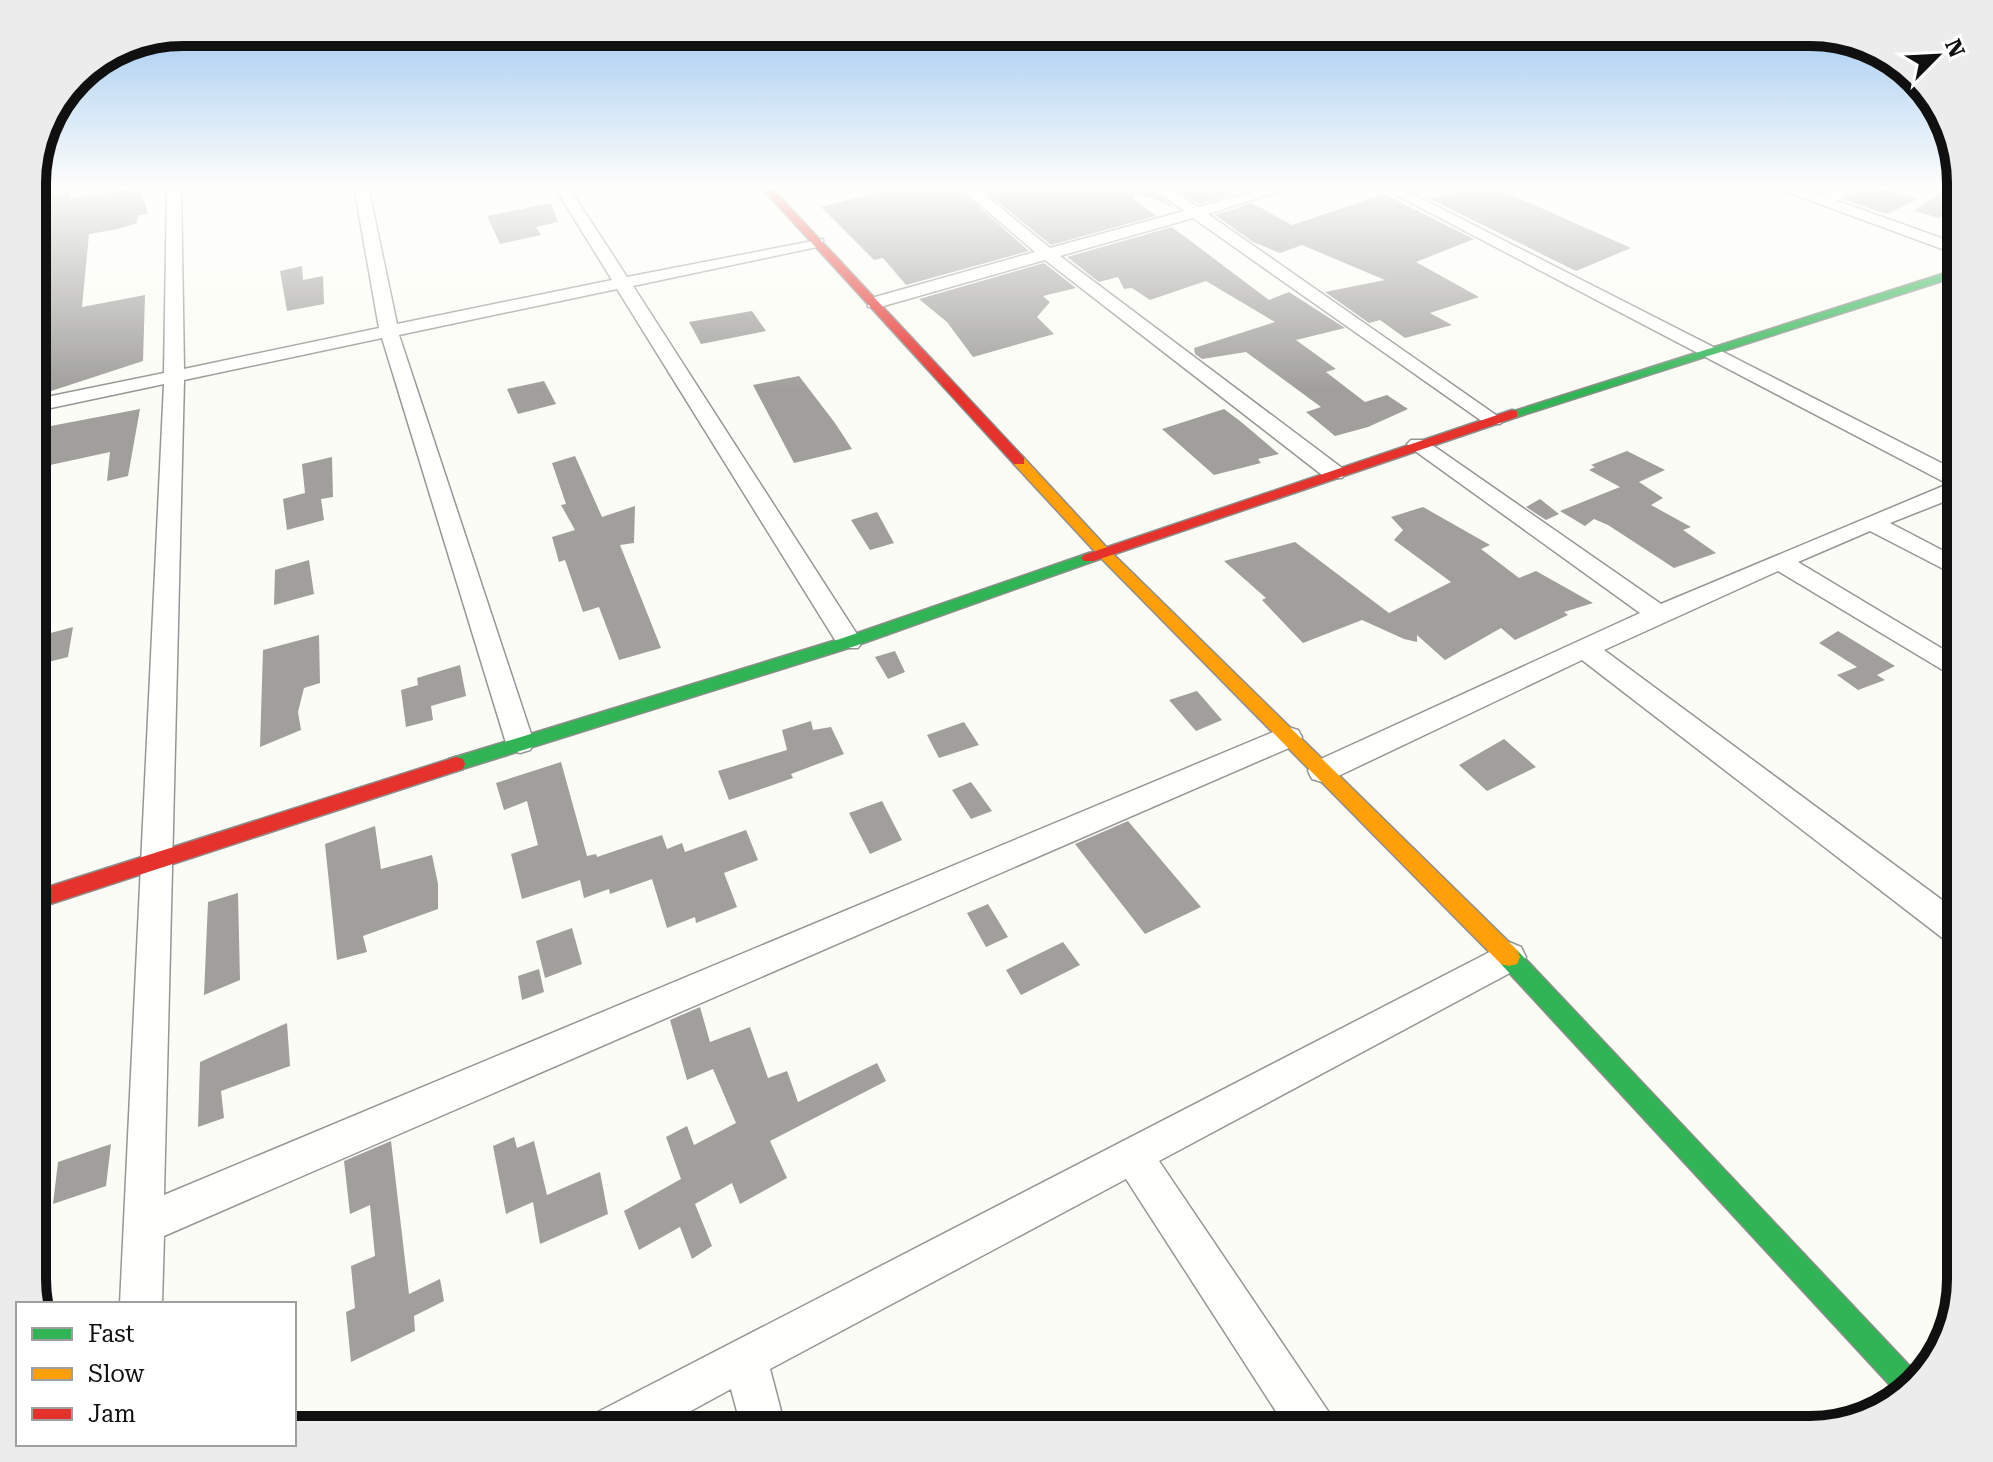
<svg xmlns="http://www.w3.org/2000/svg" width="1993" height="1462" viewBox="0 0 1993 1462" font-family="'Roboto Serif',serif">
  <rect width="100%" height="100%" fill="#fcfcf6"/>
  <path fill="#a09f9b" d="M873,186H955L1029,251L906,285L883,258L874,260L821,207L879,192Z
    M978,186H1148L1175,208L1137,192L1134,199L1156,216L1051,245Z
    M1172,186H1219L1234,194L1199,204Z
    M1477,186H1491L1631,248L1576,271L1430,199Z
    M1862,186H1872L1918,199L1887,214L1844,200Z
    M1950,186H1961V197L1945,214L1939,218L1914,211Z
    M140,187L148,214L138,215L137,223L118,229L89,234L82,307L145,295L143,361L45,393L49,378L33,380L39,360L32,361V218L39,217L47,195L72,191L69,198Z
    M1384,194L1474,239L1416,262L1479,297L1430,313L1452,325L1405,338L1380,320L1369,323L1325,292L1385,280L1302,245L1280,253L1253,242L1215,215L1252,203L1292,225Z
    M551,203L558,222L536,227L541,235L500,244L487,216Z
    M1172,227L1269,300L1289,292L1345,328L1296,340L1336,369L1326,372L1365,402L1387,395L1408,409L1368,427L1335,436L1306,412L1321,407L1246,352L1202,359L1195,354L1194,348L1275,322L1206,281L1150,300L1132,288L1124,289L1118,277L1099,282L1067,257Z
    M1044,263L1076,288L1043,296L1050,302L1037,317L1054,334L973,357L947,322L919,299Z
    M302,266L303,280L323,276L324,304L287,311L280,271Z
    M752,311L766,331L701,344L689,322Z
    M799,376L835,423L852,449L794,463L753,385Z
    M544,381L556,404L518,414L507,389Z
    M140,409L128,476L107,481L110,452L32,469L35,429Z
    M1224,409L1240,421L1279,454L1258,459L1261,463L1214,475L1162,429Z
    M1627,451L1665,470L1639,482L1663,498L1651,505L1691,527L1683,530L1716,553L1674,568L1608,525L1594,519L1585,526L1560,511L1620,487L1589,470L1595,467L1591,465Z
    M575,456L602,517L635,506L634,543L620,545L661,648L619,660L599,607L583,612L565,560L559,562L552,537L575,530L561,505L566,504L552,463Z
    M332,457L333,497L321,499L324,520L287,530L283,499L305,493L302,464Z
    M1540,499L1559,514L1546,520L1526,507Z
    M1423,507L1490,545L1481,549L1519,578L1536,571L1593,603L1564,612L1568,615L1515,640L1501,628L1445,660L1417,635V642L1404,639L1362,620L1303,643L1262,600L1266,598L1224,561L1295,542L1389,613L1451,582L1394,540L1403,530L1391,517Z
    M877,512L894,543L870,550L851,520Z
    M309,560L314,594L274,605L275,570Z
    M73,627L68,657L32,666V638Z
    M1838,631L1895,666L1877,675L1885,680L1858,690L1837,675L1857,667L1819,643Z
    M319,635L320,683L304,688L298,712L301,730L260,747L263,650Z
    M895,651L905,672L888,679L875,657Z
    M460,665L466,696L431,706L433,720L406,727L401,690L418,685L417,678Z
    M1197,691L1222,720L1196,731L1169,700Z
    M811,721L813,730L831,727L844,754L791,774L793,778L729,800L718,771L787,750L782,730Z
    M964,722L979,745L939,758L927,735Z
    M1504,739L1536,767L1487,791L1459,765Z
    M561,762L587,856L596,854L597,857L662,835L667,849L682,843L685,852L746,830L758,860L724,873L737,907L696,923L695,917L667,928L652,879L610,894L609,889L584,898L580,880L522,899L511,854L538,845L527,801L504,810L496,783Z
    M971,782L992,811L971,819L952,790Z
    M882,801L902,840L870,854L849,813Z
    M1128,821L1201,907L1145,934L1075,844Z
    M375,826L381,869L432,855L438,884V909L363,936L367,952L337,960L325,844Z
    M238,893L240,980L204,995L208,902Z
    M988,904L1008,937L986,947L967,913Z
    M572,928L582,964L545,978L536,941Z
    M1063,942L1080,965L1021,995L1006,970Z
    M539,969L544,992L522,1000L518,976Z
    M700,1007L710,1042L750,1027L768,1078L787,1071L798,1102L877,1063L886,1081L770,1141L787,1178L740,1204L732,1183L695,1204L712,1246L692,1259L680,1227L639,1250L624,1211L681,1179L666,1137L687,1126L694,1145L736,1123L713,1069L687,1080L670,1020Z
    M287,1023L290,1066L221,1091L224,1118L198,1127L200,1062Z
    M514,1137L517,1148L534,1141L547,1195L600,1172L608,1214L540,1244L533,1202L506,1214L493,1146Z
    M391,1141L409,1294L440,1279L444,1301L414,1316L415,1331L351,1362L346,1312L355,1308L351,1266L375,1256L370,1205L350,1214L344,1161Z
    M111,1144L106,1186L53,1204L58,1162Z"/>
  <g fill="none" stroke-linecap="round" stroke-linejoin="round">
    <defs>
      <path id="street" d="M167,186H181L184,369L379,328L354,186H368L397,324L612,280L554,186H568L627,277L823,239V245L817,247L633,286L862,642L858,648H840L617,289L399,335L534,743L530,750L520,753L510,750L506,743L382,338L184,380L164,1195L1278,730L1288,727L1298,730L1302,737L1298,744L164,1236L162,1304H120L164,384L32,412V400L164,373Z
        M958,186H974L1050,248L1184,211L1151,186H1167L1198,207L1274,186H1296L1208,214L1503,420L1500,424H1486L1193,218L1060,256L1342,468L1345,473L1342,478H1326L1045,260L880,307H868V299L1035,252Z
        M1379,186H1397L1961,473V495L1890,523L1961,560V578L1870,531L1798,562L1961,660V681L1778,571L1604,650L1961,914V947L1949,943L1582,660L1332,779L1322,782L1312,779L1308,771L1312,763L1640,613L1411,448L1407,444L1411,440H1425L1661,604L1948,484Z
        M1771,186H1792L1824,196L1842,186H1859L1837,201L1961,245V256Z
        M1509,942L1521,947L1526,957L1521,967L1159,1161L1330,1414L1336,1430H1288L1126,1179L770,1369L786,1430H742L731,1389L656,1430H588L594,1414Z"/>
      <path id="fast" d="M1961,268V275L1517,417L1505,414Z
        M1089,553L1094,555V561L855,646L456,771L449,769L447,764L449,759L843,638Z
        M1509,948L1517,950L1921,1378L1900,1396L1501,964L1498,957L1501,950Z"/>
      <path id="slow" d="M1019,457L1024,458L1110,551L1517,950L1520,957L1517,964L1509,966L1501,964L1100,557L1014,464V458Z"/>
      <path id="jam" d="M760,186H770L1024,458V464H1014Z
        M1512,410L1517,411V417L1094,561H1084L1081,558L1084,555Z
        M456,757L463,759L465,764L463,769L32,910V892Z"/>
    </defs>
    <use href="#street" stroke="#969694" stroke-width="3"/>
    <use href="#fast" stroke="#8d8d8a" stroke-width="3"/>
    <use href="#slow" stroke="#8d8d8a" stroke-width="3"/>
    <use href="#jam" stroke="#8d8d8a" stroke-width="3"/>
    <use href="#street" fill="#fffffe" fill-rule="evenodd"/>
    <use href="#fast" fill="#30b455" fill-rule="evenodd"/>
    <use href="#slow" fill="#ff9f0a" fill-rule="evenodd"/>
    <use href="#jam" fill="#e5322d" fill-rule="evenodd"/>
  </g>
  <linearGradient id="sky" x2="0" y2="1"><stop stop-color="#9bc5f0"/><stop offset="0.48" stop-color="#fefefb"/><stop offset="1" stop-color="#fefefb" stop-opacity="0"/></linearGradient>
  <rect width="1993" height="390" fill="url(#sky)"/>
  <path d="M0 0H1993V1462H0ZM183 46H1810A137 137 0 0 1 1947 183V1279A137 137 0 0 1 1810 1416H183A137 137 0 0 1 46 1279V183A137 137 0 0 1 183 46Z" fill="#ececec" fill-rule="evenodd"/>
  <path fill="none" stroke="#101010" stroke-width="10" d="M183 46H1810A137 137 0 0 1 1947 183V1279A137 137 0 0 1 1810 1416H183A137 137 0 0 1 46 1279V183A137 137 0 0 1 183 46Z"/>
  <rect x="16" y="1302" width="280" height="144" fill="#ffffff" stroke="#9f9f9f" stroke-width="2"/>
  <rect x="32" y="1328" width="40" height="12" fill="#30b455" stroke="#9f9f9f" stroke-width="2"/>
  <text x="88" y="1342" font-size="24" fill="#101010">Fast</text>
  <rect x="32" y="1368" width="40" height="12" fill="#ff9f0a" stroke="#9f9f9f" stroke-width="2"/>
  <text x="88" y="1382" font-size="24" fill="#101010">Slow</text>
  <rect x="32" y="1408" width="40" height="12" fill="#e5322d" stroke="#9f9f9f" stroke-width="2"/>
  <text x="88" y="1422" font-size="24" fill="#101010">Jam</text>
  <g transform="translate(1937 56) rotate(66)" stroke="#ffffff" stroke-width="6" paint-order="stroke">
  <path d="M0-6L14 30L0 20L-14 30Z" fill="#101010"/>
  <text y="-12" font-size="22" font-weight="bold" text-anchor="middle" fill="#101010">N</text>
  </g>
</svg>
